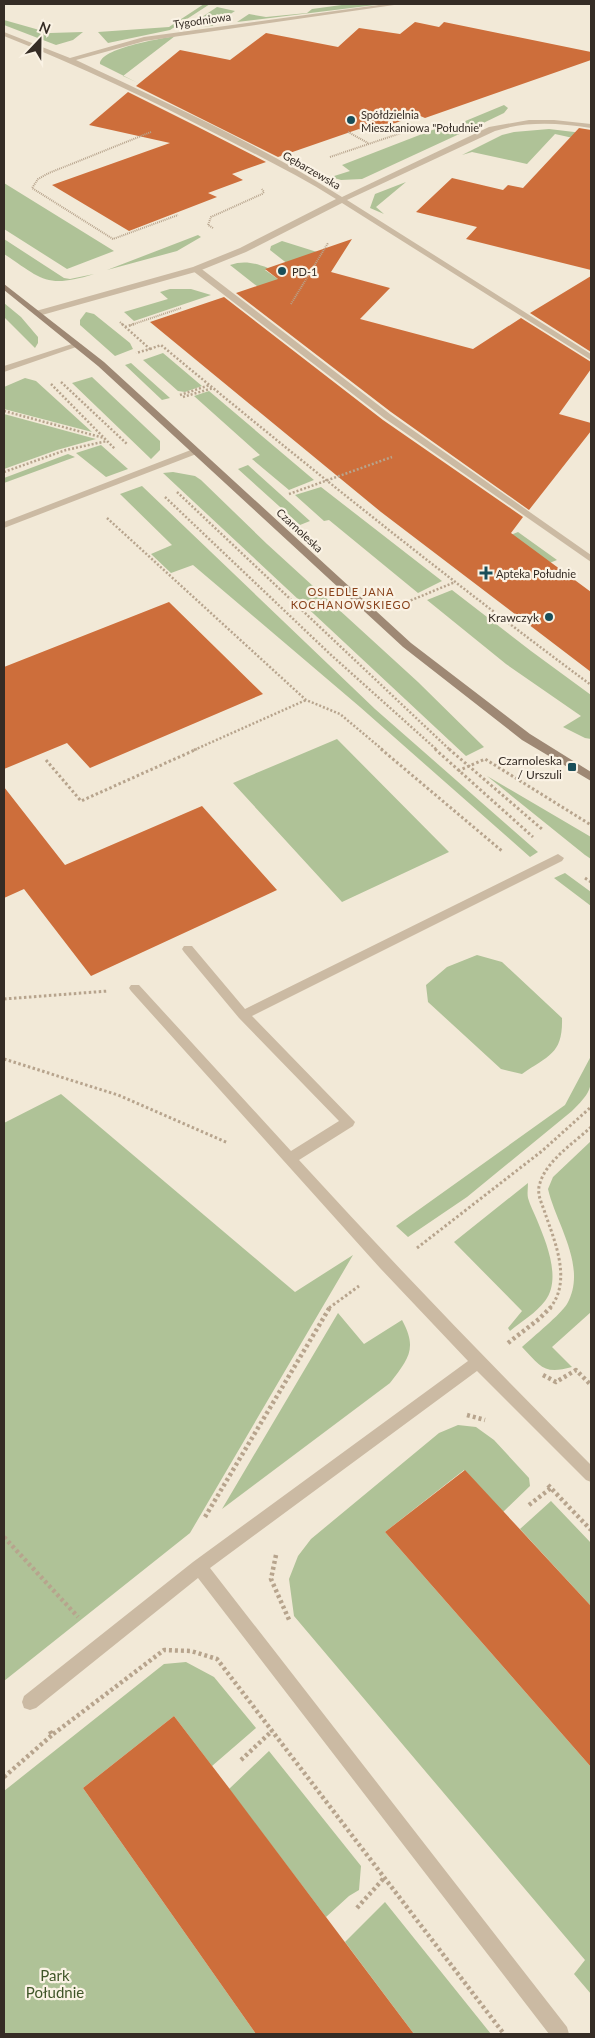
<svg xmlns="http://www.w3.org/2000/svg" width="595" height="2038" viewBox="0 0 595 2038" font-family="Lato,sans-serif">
  <rect width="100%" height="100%" fill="#f2e9d7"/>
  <path fill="#afc297" d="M204,4H210L170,30L108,43L98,32L169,27Z
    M349,4H383L237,22L249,14L266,17L307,13L312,9Z
    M217,7L235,11L212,26L187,27Z
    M4,20L50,33L83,32L73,40L56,45L4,25Z
    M175,36L123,76L190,107L178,103L100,64C100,48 160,39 175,36Z
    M504,105L508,108L504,113L475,127L463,122Z
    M448,124L468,130L362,179L341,180L331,177L350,171L342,165Z
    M549,129L591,134V142L555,134L527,164L472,152L462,155L502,135L514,132Z
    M406,182L376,207L384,214L370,208L375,194Z
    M4,183L114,251L67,269L4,229Z
    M198,235L201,237L177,251L107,270Z
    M4,239L64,278L70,279L94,274C46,289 42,279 4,254Z
    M282,241L317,252L281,305L230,265C244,260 255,263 268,268L265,270L278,279L298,272L270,250L271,246Z
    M170,289H191L211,295L134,321L124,312L168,299L160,292Z
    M4,303L21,317L38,337V343L35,348L4,317Z
    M86,312L94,314L130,343L133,349L115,356L80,325V320Z
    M163,353L202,386L185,392L178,391L143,360Z
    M131,363L170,398L162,400L125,365Z
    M92,377L160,441V450L151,459L72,383Z
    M25,378L36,381L92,432L4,409V387Z
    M209,391L314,480L289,490L252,459L260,455L194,396Z
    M4,414L96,439L57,450L4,469Z
    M101,445L128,469L106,477L76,453Z
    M68,454L75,457L4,483V478Z
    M248,465L310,521L300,525L238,469Z
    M173,472L195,476L201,480L267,544L418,682L484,747L466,756L163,473Z
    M142,486L375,709L538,852L530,857L360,707L193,565L171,573L151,554L172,545L120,494Z
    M321,487L442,581L418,593L329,520L324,521L295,495Z
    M518,532L557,560L542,566L503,538Z
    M452,590L531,651L591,695V739L585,738L563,727L581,716L506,664L427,600Z
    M337,739L449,852L342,902L233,783Z
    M487,776L591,837V859L585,855Z
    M565,873L591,892V906L554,878Z
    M477,955L502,962L562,1018C563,1054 549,1055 522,1074L501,1069L428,1002L426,985L447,967Z
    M591,1056C591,1087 595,1088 572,1111L467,1197L408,1237L396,1226L565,1105Z
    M61,1094L295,1292L353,1255L190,1533L4,1681V1123Z
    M591,1141V1312L552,1347L572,1367C544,1375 541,1367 522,1347C533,1337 561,1314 567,1304C588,1267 556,1224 548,1189L553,1177Z
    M528,1183C528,1188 527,1193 528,1198C530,1205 534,1213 537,1220C546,1242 562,1279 545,1301C536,1313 522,1321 510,1331L508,1328L522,1311L454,1242Z
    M338,1313L364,1344L402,1320C418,1349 408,1359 390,1383L222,1509Z
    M458,1425L476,1427L494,1440L529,1478L530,1486L503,1512L464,1470L385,1532L591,1767V1994L574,1974L585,1960L294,1616L289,1579L298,1556L311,1539L439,1433Z
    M551,1501L591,1543V1606L520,1529Z
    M186,1662L214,1677L256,1728L212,1766L174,1716L83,1788L256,2034H4V1791L164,1664Z
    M269,1751L361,1866L359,1890L349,1896L326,1917L229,1789Z
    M385,1902L491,2034H414L345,1942Z"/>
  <path fill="#cd6e3b" d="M415,22L439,27L444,22L591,52V60L425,118L418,115L367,133L359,129L278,157L136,86L180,50L230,60L266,33L338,47L359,28L400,34Z
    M128,92L198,127L266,162L232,174L243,180L208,193L217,197L129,231L52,185L170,143L89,125Z
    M579,128L591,130V270L466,239L477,227L416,212L452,178L503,190L508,185L523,188Z
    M352,239L331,272L390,288L360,319L473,349L521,318L591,362V369L559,414L591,423V431L529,510L391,412L236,293L278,279L265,269Z
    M591,276V352L530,313Z
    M224,297L383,420L523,517L511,533L591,592V672L381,512L150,322Z
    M169,602L263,694L90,768L67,743L4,769V667Z
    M4,787L65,865L202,806L277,890L91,976L24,889L4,898Z
    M465,1470L591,1606V1767L385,1532Z
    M174,1716L229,1788L414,2034H256L83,1788Z"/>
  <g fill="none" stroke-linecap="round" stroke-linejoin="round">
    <path stroke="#b7a48d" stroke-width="2" stroke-dasharray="1 1" stroke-linecap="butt" d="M151,132L49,173L38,179L32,188L113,239L178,215
      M348,132L368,143
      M330,157L419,127
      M213,228L208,225L211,217L262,194L264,192L262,189
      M291,304L328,243
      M120,322L123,325
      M131,325L181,308"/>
    <path stroke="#b7a48d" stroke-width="2.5" stroke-dasharray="2 2" stroke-linecap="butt" d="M122,324L150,349L136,353
      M125,327L134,324
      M150,349L161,345C302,462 444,576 591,685
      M61,382L127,444
      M51,384L115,449
      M180,395L210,385
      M183,397L213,388
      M4,411L104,438
      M4,472L66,450L107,441
      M177,492L450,750
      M289,494L392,457
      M165,497L330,654L437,750
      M107,518L306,700L340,714L383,750
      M407,602L455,582
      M194,750L306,700"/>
    <path stroke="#b7a48d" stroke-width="3" stroke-dasharray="2.5 2.5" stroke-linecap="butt" d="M381,749L502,851
      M435,749L533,837
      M449,749L543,830
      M46,760L81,801L197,749
      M458,771L485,759L591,825
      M585,878L591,882
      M4,999L108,991
      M4,1059L118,1095L228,1143
      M417,1248L542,1151L591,1107
      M329,1308L359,1286
      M550,1308C572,1281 555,1242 545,1213C542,1203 536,1194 540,1183C547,1160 574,1143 591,1127"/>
    <path stroke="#b7a48d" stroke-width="4.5" stroke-dasharray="3 3" stroke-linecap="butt" d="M508,1343L539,1319L551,1307
      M543,1375L556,1382L576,1370L591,1385
      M467,1415L485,1420
      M548,1485L591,1530
      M529,1505L551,1488
      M205,1517L330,1307
      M4,1537L78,1617
      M276,1555L271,1579L290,1622
      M50,1731L52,1735L164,1650L191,1651L217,1659L504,2034
      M241,1760L272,1731
      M4,1777L52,1735
      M357,1908L384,1878"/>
    <path fill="#cbbaa3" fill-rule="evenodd" d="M193,267H199L390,414L591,555V562L384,418L193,271Z
      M75,343L82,345L4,372V366Z
      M196,448L201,451L199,453L4,528V522Z
      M558,854L564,858L562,861L252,1016L355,1122L353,1126L299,1160C394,1264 491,1365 591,1465V1482L586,1480L477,1371L210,1568L567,2027L569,2034H549L198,1578L36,1708L30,1710L24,1708L22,1702L24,1696L193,1562L468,1361L380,1268L131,991L129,988L131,985H139L291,1151L339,1121L239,1018L184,952L182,949L184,946H192L245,1009Z"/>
    <path fill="#cbbaa3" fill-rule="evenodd" d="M386,4H401L145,41L76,60C166,103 258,143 342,197L489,127L529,120H554L591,124V128C558,123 527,121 495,131L347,200L591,354V360L342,203L246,252L199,271L42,315H36V311L193,267L240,248L336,199C301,177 263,158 226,139C153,101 80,66 4,36V32L70,58L144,37Z"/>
    <path fill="#9e8874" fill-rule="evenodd" d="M4,284L104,362L411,643L530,734L591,772V781L522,740L403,647L98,366L4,290Z"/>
  </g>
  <g fill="#194e59" stroke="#faf2e4" stroke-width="2">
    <circle cx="351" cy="120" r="5"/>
    <circle cx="282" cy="271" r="5"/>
    <path d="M483.5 565.5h5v5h5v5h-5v5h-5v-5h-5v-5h5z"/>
    <circle cx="549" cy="617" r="5"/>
    <rect x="567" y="762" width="10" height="10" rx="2.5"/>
  </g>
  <g text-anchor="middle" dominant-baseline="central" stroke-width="4.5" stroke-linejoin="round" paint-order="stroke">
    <g font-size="11" fill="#352c25" stroke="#faf2e4">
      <text transform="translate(202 20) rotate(-8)">Tygodniowa</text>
      <text transform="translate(312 170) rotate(30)">Gębarzewska</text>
      <text transform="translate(300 530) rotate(43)">Czarnoleska</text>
    </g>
    <g font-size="11" fill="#352c25" stroke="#faf2e4" text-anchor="start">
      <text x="361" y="114">Spółdzielnia<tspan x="361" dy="13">Mieszkaniowa "Południe"</tspan></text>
      <text x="292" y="271">PD-1</text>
      <text x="496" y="573">Apteka Południe</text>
    </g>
    <g font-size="11" letter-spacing="1" fill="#88411a" stroke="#faf2e4">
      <text x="351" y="591">OSIEDLE JANA<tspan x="351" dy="13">KOCHANOWSKIEGO</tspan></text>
    </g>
    <g font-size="12" fill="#352c25" stroke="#faf2e4" text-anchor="end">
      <text x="539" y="617">Krawczyk</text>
      <text x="562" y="760">Czarnoleska<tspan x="562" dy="14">/ Urszuli</tspan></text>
    </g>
    <g font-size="15" fill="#3f5528" stroke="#faf2e4">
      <text x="55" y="1975">Park<tspan x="55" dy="17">Południe</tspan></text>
    </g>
  </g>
  <rect width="595" height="2038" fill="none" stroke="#352c25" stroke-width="10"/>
  <g transform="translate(40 40) rotate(22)" stroke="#faf2e4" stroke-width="4" paint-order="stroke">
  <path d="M0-4L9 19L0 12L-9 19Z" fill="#352c25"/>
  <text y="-8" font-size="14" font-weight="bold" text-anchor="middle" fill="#352c25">N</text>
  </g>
</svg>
